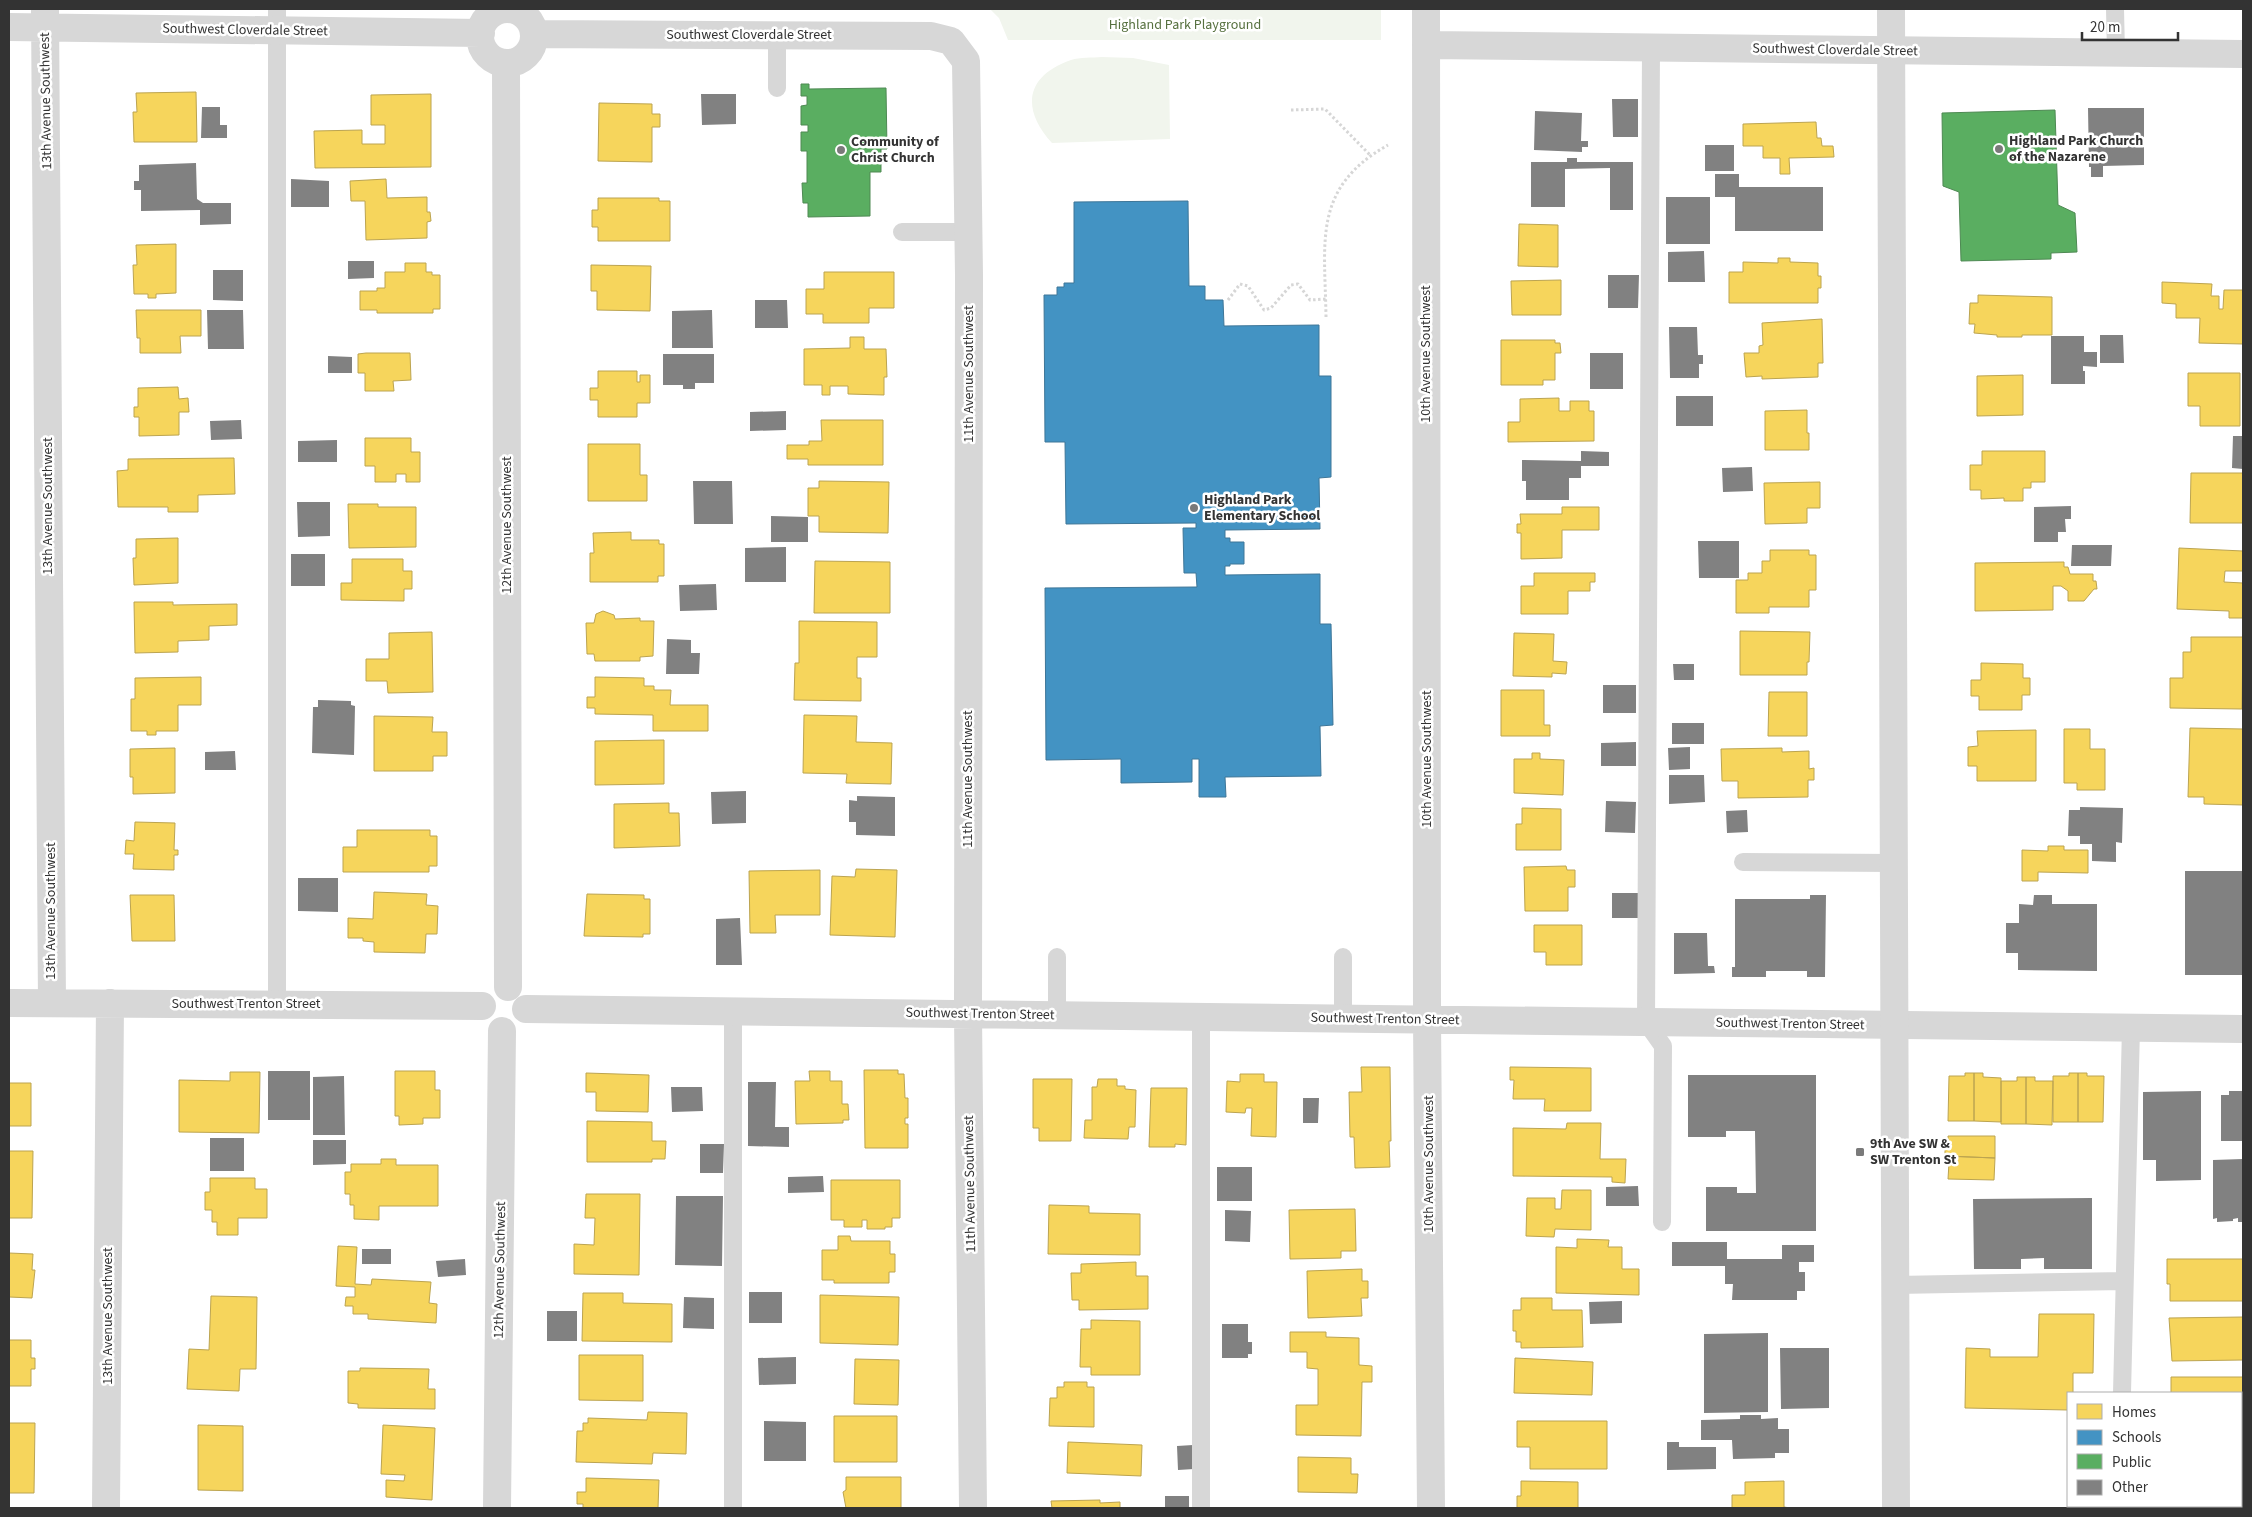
<svg xmlns="http://www.w3.org/2000/svg" width="2252" height="1517" viewBox="0 0 2252 1517" font-family="'Source Sans 3',sans-serif">
  <rect width="100%" height="100%" fill="#fff"/>
  <path fill="#f1f5ed" d="M990,9H1381V40H1008L999,18Z
    M1102,57L1133,58L1169,65L1170,139L1052,143C1021,109 1025,76 1071,60C1080,57 1092,58 1102,57Z"/>
  <path fill="#f6d55c" stroke="#bca450" d="M196,92L197,142H134L133,112H137L136,93Z
    M431,94V167L315,168L314,131L362,130V144H385V125H371V95Z
    M599,103L652,104V114H660V127H652V162L598,161Z
    M1816,122L1817,138H1821L1822,146H1833L1834,157L1789,158L1790,174H1780V158H1763V146H1743V124Z
    M386,179L387,198L427,197V212H430L431,221L427,222V238L366,240L365,201H351L350,181Z
    M598,198H659V201H670V241H598V227H592V210H598Z
    M1519,224L1558,225V267L1518,266Z
    M176,244V293L156,294V298H148V294H134L133,265H137L136,245Z
    M1778,258H1790V262L1818,263V276H1821V288H1818V303H1729V272H1743V262L1778,263Z
    M405,263H426V272H432V275H440V309H433V313H377V310H360V291H377V288H385V272H405Z
    M591,265L651,266L650,311L597,310V291H591Z
    M824,272H894V308H869V323H823V314H806V289H824Z
    M1561,280V315H1512L1511,281Z
    M2162,282L2212,284L2211,296H2219V309H2223L2224,290H2243V344L2199,343L2200,318H2176V304L2162,303Z
    M1978,295L2052,297V335H2022V337H1997V335L1974,333L1975,324H1969L1970,303H1978Z
    M136,310H201V336H180L181,353H140V338H137Z
    M1822,319L1823,363H1818V377L1762,379V376L1746,377L1744,353H1759V346L1763,345L1762,323Z
    M850,337H864V349H886L887,377H884V395L848,394V386H830V395H822V385H804V349L850,348Z
    M1501,340H1555V343H1560L1561,353H1555V380H1543V385H1501Z
    M366,353H410L411,380L393,381L394,391H365V373H358V354Z
    M598,371H637V382H640V375H650V403H637V417H598V400H590V388H598Z
    M2188,373H2240V426H2200V406H2188Z
    M2023,375V415L1977,416V376Z
    M178,387L179,399L188,398L189,412H179V435L139,436V417H134V407H138V388Z
    M1559,398V411H1570V401H1589V411H1594V441L1508,442V422H1520V399Z
    M1807,410V433H1809V450H1765V411Z
    M821,420H883V465H808V459H787V445H809V441H822Z
    M365,438H411V452H420V482H406V474H396V482H375V466H365Z
    M588,444H640V475H647V501H588Z
    M1982,451H2045V482H2031V488H2023V501H2004V498L1981,499V490H1970V465H1982Z
    M234,458L235,494L198,495V512H168V507H118L117,471L128,470V459Z
    M2191,473H2243V523H2190Z
    M819,481L889,482L888,533L819,532V516H808V488H819Z
    M1820,482V508H1807V523L1765,524L1764,483Z
    M348,504H378V507H416V547L349,548Z
    M1562,507H1599V530H1562V558L1521,559V533H1517V524H1521L1520,514H1562Z
    M631,532V540H659V544H664V576H658V582H590V553H594L593,533Z
    M178,538V583L134,585L133,558H136V539Z
    M2179,548L2243,551V571H2225L2224,582L2243,583V618H2229V611L2177,609Z
    M1770,550H1809V555H1816V590H1809V607H1769V613H1736V580H1748V573H1762V561H1770Z
    M352,559H403V571H412V589H404V601L341,600V583H352Z
    M815,561L890,562V613H814Z
    M2064,562V567H2068L2070,574H2093V581H2096L2097,589H2094L2084,601H2068V591L2061,586H2053V610L1975,611V563Z
    M1534,573H1595V582H1590V591H1568V614H1521V586H1534Z
    M134,602H173V605L237,604V625L209,626V640L178,641V652L135,653Z
    M603,611L614,615L615,619L640,618V621H654L653,656L640,657V661H595L594,654H587L586,623H594L596,614Z
    M799,621L877,622V657H857V678H861V701L794,700L795,663H799Z
    M1740,631L1810,632L1809,662H1807V675H1740Z
    M432,632L433,692L388,693L387,681H366V659H389V633Z
    M1514,633L1554,634L1553,661L1567,662L1566,674L1552,673V677L1513,676Z
    M2191,637H2243L2242,709L2170,708V678H2183V652H2191Z
    M1981,663L2023,664V678H2030V695H2022V710H1979V696H1971V680H1981Z
    M201,677V705H178V731H156V735H147V731H131V699H135V678Z
    M595,677L644,678V686H654V690H671L670,705H708V731H653V715L595,714V708H587V697H595Z
    M1501,690H1544V725H1550V736H1501Z
    M1769,692H1807V736H1768Z
    M804,715L857,716L856,742L892,743L891,784L846,783L847,774L803,773Z
    M374,716L433,717L432,732H447V756H433V771H374Z
    M2190,728L2243,729V805L2204,804V797H2188Z
    M2064,729H2090V749H2105V790H2077V783H2064Z
    M2036,730V781H1977V766H1968V747L1978,746L1977,731Z
    M664,740V784L595,785V741Z
    M175,748V793L133,794V777H130V749Z
    M1782,748V752L1809,751V769L1814,768V780H1808V797L1738,798V781H1722L1721,749Z
    M1532,753H1540V759L1564,760L1563,795L1514,793V759H1532Z
    M669,803V813H679L680,846L614,848V804Z
    M1522,808L1561,809V850H1516V824H1522Z
    M135,822L175,823L174,850H178V855H174V870L133,869L134,854H125L126,840L134,841Z
    M357,830H430V836H437V866H429V872H343V847H357Z
    M2048,846H2064V850H2088V873L2038,872V881H2022V850L2048,851Z
    M1566,866L1567,870H1575V887H1568V911H1525L1524,867Z
    M856,869L897,870L895,937L830,935L832,876L855,877Z
    M820,870V915H775L776,933H750L749,871Z
    M374,892L427,894L426,905L438,906L437,934H426L425,953L374,952V942L363,941V938H348V918L373,919Z
    M587,894L644,895V899H650V934H643V937L584,936Z
    M130,895H174L175,941H132Z
    M1534,925H1582V965H1546V952H1534Z
    M1361,1067H1390L1391,1141H1389L1390,1167L1355,1168L1354,1137H1350L1349,1092H1362Z
    M1510,1067L1591,1068V1111H1544L1545,1099H1513L1514,1080H1510Z
    M864,1070H898V1074H904L905,1098H908V1118H905V1124H908V1148H865Z
    M395,1071H435V1090H440V1118H423V1124L399,1125V1116H395Z
    M809,1071H830V1081H842V1104H848L849,1120H843V1123L796,1124L795,1081H810Z
    M230,1072H260L259,1133L179,1132V1080L230,1081Z
    M586,1073L649,1075L648,1112L596,1111V1092H586Z
    M1965,1073H1974V1121H1948L1949,1076H1965Z
    M1974,1073H1983V1077L2001,1078V1122L1974,1121Z
    M2069,1073H2078V1122H2053V1076H2069Z
    M2078,1073H2087V1076H2104L2103,1122H2078Z
    M1240,1074H1264V1082H1277L1276,1137L1251,1136L1252,1108H1246L1245,1113L1226,1112L1227,1081L1240,1082Z
    M2017,1077H2026V1124H2001V1081H2017Z
    M2026,1077H2035V1081H2053L2052,1125L2026,1124Z
    M1033,1079H1072L1071,1141H1039V1128H1033Z
    M1098,1079H1117V1086H1125V1089L1136,1090L1135,1127H1129L1128,1139L1084,1138L1085,1120H1092V1087H1097Z
    M9,1083H31V1126H9Z
    M1151,1088H1187L1186,1145L1175,1144V1147H1149Z
    M587,1121L652,1122V1141H666L665,1159H652V1162H587Z
    M1567,1123H1601L1600,1159H1626L1625,1183L1612,1182V1177L1513,1176V1128L1566,1129Z
    M1948,1136H1995V1158L1945,1156V1149H1948Z
    M9,1151H33L32,1218H9Z
    M1945,1156L1995,1158L1994,1180L1948,1179L1949,1163H1945Z
    M381,1159H396V1165H438V1206H379V1220L354,1219V1205H350V1194H345V1172H351V1164H381Z
    M210,1178H255V1189H267V1218H238V1235H217V1222H212V1210H205V1192H210Z
    M831,1180H900V1218H892V1227H885V1229H867V1220H862V1227H844V1220H831Z
    M1562,1190H1591V1230L1555,1229L1554,1237L1526,1236L1527,1198H1555V1209H1561Z
    M586,1194H640L639,1275L574,1274V1244L594,1245L595,1218H585Z
    M1049,1205L1089,1206V1213L1140,1214V1255L1048,1254Z
    M1355,1209L1356,1251H1341V1258L1290,1259L1289,1210Z
    M838,1236H850L851,1241H890V1254H895V1272H889V1283H834V1280H822V1250H838Z
    M1577,1239L1609,1240L1608,1247H1622V1269H1639V1295L1556,1293V1247L1577,1248Z
    M338,1246L357,1247L355,1284L371,1285L372,1279L431,1282L429,1303L437,1304L436,1323L368,1319V1314H353V1306H345L346,1297H355V1287L336,1286Z
    M9,1253L33,1254L32,1270H35L32,1298L9,1297Z
    M2167,1259H2243V1301H2170V1284H2167Z
    M1136,1262V1276H1148V1309L1079,1310V1300H1072L1071,1273H1081V1264Z
    M1362,1269V1281H1368V1298H1361L1362,1316L1308,1318L1307,1271Z
    M583,1293H623V1303L672,1304V1342L582,1341Z
    M820,1295L899,1297L898,1345L820,1343Z
    M211,1296L257,1297L256,1369H240L239,1391L187,1389L189,1349L209,1350Z
    M1521,1298H1552V1310H1582L1583,1347L1521,1348V1342H1516V1331H1513V1310H1521Z
    M2039,1314H2094L2093,1373H2073V1393H2068V1410L1965,1408L1966,1348L1990,1349V1357H2038Z
    M2243,1317V1360L2172,1361L2169,1318Z
    M1091,1320L1140,1321V1375H1091V1367H1080L1081,1329H1091Z
    M1290,1332H1326V1337L1359,1338V1365L1372,1366V1382H1362L1361,1436L1296,1435V1405H1318V1369L1307,1368V1352H1290Z
    M9,1340H31V1358H35V1369H31V1386H9Z
    M579,1355H643V1401L579,1400Z
    M1515,1358L1593,1362L1592,1395L1514,1393Z
    M855,1359L899,1360L898,1405L854,1404Z
    M360,1368L429,1369L428,1389H435V1409L358,1408V1404L348,1403V1371H360Z
    M2171,1377H2243V1419H2241V1393H2171Z
    M1064,1382H1087V1387H1094V1427L1049,1426L1050,1398H1057V1387H1064Z
    M648,1412L687,1413L686,1454L653,1453L652,1464L576,1462L577,1431H583V1423H588V1418L647,1420Z
    M834,1416H897V1462H834Z
    M1517,1421H1607V1469H1530V1447H1517Z
    M9,1423H35L34,1493H9Z
    M198,1425L243,1426V1491L198,1490Z
    M383,1425L435,1428L432,1500L386,1497V1480L404,1481L405,1475L381,1474Z
    M1068,1442L1142,1445L1141,1476L1067,1473Z
    M1298,1457L1351,1458V1474H1358L1357,1493L1298,1492Z
    M846,1477H901V1508H846L843,1492L846,1490Z
    M586,1478L659,1480L658,1508H583V1504H577V1492H586Z
    M1521,1481L1578,1482V1508H1517V1496H1521Z
    M1784,1481V1507L1790,1508H1732V1495H1745V1482Z
    M1100,1500V1503L1120,1502V1508H1052L1051,1501Z"/>
  <path fill="#4393c3" stroke="#3e7698" d="M1188,201L1189,286H1205V300H1223L1224,326L1319,325V376H1331V477L1319,478L1320,529L1225,530V538H1230V542H1244V564H1230V566H1225V575L1320,574V624H1331L1333,725L1320,726L1321,776L1225,777L1226,797H1199V759H1192V782L1121,783V759L1046,760L1045,588L1197,587L1196,573H1184L1183,528H1196V523L1066,524L1065,442H1045L1044,295H1057V287H1064V283H1074V202Z"/>
  <path fill="#5aae61" stroke="#4e8953" d="M801,84H809V89L886,88L887,149H881V172H870V216L808,217V203H803L802,183H807V151H801V132H808V125H801V106L807,105V96H801Z
    M2055,110L2058,205L2075,213L2077,252L2051,253V259L1961,261L1959,192L1943,186L1942,113Z"/>
  <path fill="#818181" d="M701,94H736V124L702,125Z
    M1612,99H1638V137H1613Z
    M202,107H220V125H227V138H201Z
    M2088,108H2144V165L2103,166V177H2091V167H2089Z
    M1535,111L1582,113L1581,141H1588V147H1582V152L1534,150Z
    M1705,145H1734V171H1705Z
    M1567,158H1577V162H1633V210H1610V168L1565,169V207H1531V162H1567Z
    M196,163L197,199L203,203H231V224L200,225V210L141,211V190H134V181H139V165Z
    M1715,174H1739V187H1823V231H1735V197H1715Z
    M291,179L329,181V207H291Z
    M1666,197H1710V244H1666Z
    M1704,251L1705,282H1668V252Z
    M348,261H374V278L348,279Z
    M213,270H243V301L213,300Z
    M1608,275H1639L1638,308H1608Z
    M755,300H787L788,328H755Z
    M207,310H243L244,349H208Z
    M712,310L713,348H672V311Z
    M1669,327H1697L1698,355H1703V364H1699V378H1670Z
    M2100,335H2123L2124,363H2100Z
    M2051,336H2084V352H2097V367L2083,366V371H2085V384H2051Z
    M1590,353H1623V389H1590Z
    M663,354H714V383H695V389H683V385H663Z
    M328,356L352,357V373H328Z
    M1676,396H1713V426H1676Z
    M786,411V430L750,431V412Z
    M241,420L242,439L211,440L210,421Z
    M2233,436H2243V469L2232,468Z
    M337,440V462H298V441Z
    M1581,451L1609,452V466H1581V478H1569V500H1526V481H1522V460L1581,461Z
    M1752,467L1753,491L1723,492L1722,468Z
    M693,481H732L733,524H694Z
    M297,502H330V536L298,537Z
    M2071,506V519H2065L2066,532H2058V542H2034V507Z
    M771,516L808,517V542H771Z
    M1698,541H1739V578H1699Z
    M2072,545H2112L2111,566H2071Z
    M786,547V582H745V548Z
    M291,554H325V586H291Z
    M716,584L717,610L680,611L679,585Z
    M667,639L691,640V653H700L699,674H666Z
    M1673,664H1694V680H1674Z
    M1603,685H1636V713H1603Z
    M318,700L351,701V705L355,706L354,755L312,753L313,707H318Z
    M1672,723H1704V744H1672Z
    M1636,742V766H1601V743Z
    M1690,747V769L1669,770L1668,748Z
    M235,751L236,770H205V752Z
    M1669,775H1704L1705,802L1669,804Z
    M746,791V823L712,824L711,792Z
    M857,796L895,797V836L856,835V822H849V800L857,801Z
    M1606,801L1636,802L1635,833L1605,832Z
    M2080,807L2123,808L2122,843L2116,842V862L2092,861V844H2080V836H2068L2069,810H2080Z
    M1747,810L1748,832L1727,833L1726,811Z
    M2185,871H2243V975H2185Z
    M298,878H338V912L298,911Z
    M1612,893H1638V918H1612Z
    M1810,895H1826L1825,977H1807V971H1766V977H1732V967H1735V899H1810Z
    M2034,895H2052V904H2097V971L2018,970V953H2006V923H2019V904L2033,905Z
    M740,918L742,965H716V919Z
    M1674,933H1707L1708,966H1714L1715,973L1674,974Z
    M268,1071H310V1120H268Z
    M1688,1075H1816V1231H1706V1187H1737V1193H1756L1755,1131H1726V1137H1688Z
    M344,1076L345,1135H313V1077Z
    M748,1082H776L775,1127H789V1147L748,1146Z
    M671,1087H702L703,1111L672,1112Z
    M2201,1091V1180L2156,1181V1160H2143V1092Z
    M2229,1091H2243V1141H2221V1095H2229Z
    M1303,1098H1319L1318,1123H1303Z
    M210,1138H244V1171H210Z
    M313,1140H346V1164L313,1165Z
    M700,1144H724L723,1173H700Z
    M2243,1159V1222H2238V1218L2233,1219V1221L2217,1222V1218L2213,1219V1160Z
    M1217,1167H1252V1201H1217Z
    M823,1176L824,1192L788,1193V1177Z
    M1638,1186L1639,1206H1606V1187Z
    M676,1196H723L722,1266L675,1265Z
    M2092,1198V1269H2044V1258L2021,1259V1269H1974L1973,1199Z
    M1225,1210L1251,1211L1250,1242L1225,1241Z
    M1672,1242H1727V1259H1782V1245H1814V1262H1799V1272H1805V1291H1797V1300H1732L1733,1284H1725V1266H1672Z
    M362,1249H391V1264H362Z
    M465,1259L466,1275L438,1277L436,1261Z
    M749,1292H782V1323H749Z
    M684,1297L714,1298V1329L683,1328Z
    M1622,1301V1323L1590,1324L1589,1302Z
    M547,1311H577V1341H547Z
    M1222,1324H1248V1342H1252V1354H1248V1358H1222Z
    M1768,1333V1412L1704,1413V1334Z
    M1780,1348H1829V1408L1781,1409Z
    M796,1357V1384L759,1385L758,1358Z
    M1740,1415H1761V1419L1778,1418V1429H1789V1453H1775V1458L1733,1459L1732,1440H1701V1420L1740,1419Z
    M764,1421L806,1422V1461H764Z
    M1667,1442H1679V1447H1716V1469L1667,1470Z
    M1193,1445L1194,1469L1178,1470L1177,1446Z
    M1165,1496H1189V1508H1165Z"/>
  <g fill="none" stroke-linecap="round" stroke-linejoin="round">
    <path stroke="#d6d6d6" stroke-width="3" stroke-dasharray="2.5 2.5" stroke-linecap="butt" d="M1291,110L1325,109L1370,155
      M1228,300L1240,284L1248,286L1264,310L1271,308L1291,285L1298,284L1310,300L1326,299
      M1326,317C1325,241 1312,188 1388,145"/>
    <path stroke="#d7d7d7" stroke-width="18" d="M2115,9L2116,53
      M1651,48L1646,1022L1663,1046L1662,1222
      M777,88V35
      M902,232H968
      M1743,862L1894,863
      M1057,957V1015
      M1343,957V1018
      M277,1004V9
      M1201,1017V1508
      M1896,1285L2124,1281
      M2122,1393L2131,1028
      M733,1508V1012"/>
    <path stroke="#d7d7d7" stroke-width="28" d="M45,9L52,1003
      M1426,9L1427,1019L1431,1508
      M480 36a27 27 0 1 1 54 0a27 27 0 1 1-54 0Z
      M9,27L481,33
      M534,34L931,36L951,41L966,61L969,275L968,1014L973,1508
      M1426,45L2243,54
      M506,63L508,987
      M9,1003L482,1006
      M526,1009C1099,1013 1671,1025 2243,1029
      M106,1508L110,1003
      M497,1508L502,1031"/>
    <path stroke="#d7d7d7" stroke-width="28" d="M1891,9L1896,1508"/>
  </g>
  <g fill="#7a7a7a" stroke="#fff" stroke-width="2">
    <circle cx="1999" cy="149" r="5"/>
    <circle cx="841" cy="150" r="5"/>
    <circle cx="1194" cy="508" r="5"/>
    <rect x="1855" y="1147" width="10" height="10" rx="2.5"/>
  </g>
  <g text-anchor="middle" dominant-baseline="central" stroke-width="5" stroke-linejoin="round" paint-order="stroke">
    <g font-size="14" fill="#56703f" stroke="#fff">
      <text x="1185" y="25">Highland Park Playground</text>
    </g>
    <g font-size="14" fill="#333" stroke="#fff">
      <text transform="translate(245 30) rotate(1)">Southwest Cloverdale Street</text>
      <text x="749" y="35">Southwest Cloverdale Street</text>
      <text transform="translate(1835 50) rotate(1)">Southwest Cloverdale Street</text>
      <text transform="translate(46 101) rotate(-91)">13th Avenue Southwest</text>
      <text transform="translate(1426 354) rotate(-90)">10th Avenue Southwest</text>
      <text transform="translate(969 374) rotate(-90)">11th Avenue Southwest</text>
      <text transform="translate(48 506) rotate(-90)">13th Avenue Southwest</text>
      <text transform="translate(507 525) rotate(-90)">12th Avenue Southwest</text>
      <text transform="translate(1427 759) rotate(-90)">10th Avenue Southwest</text>
      <text transform="translate(968 779) rotate(-90)">11th Avenue Southwest</text>
      <text transform="translate(51 911) rotate(-90)">13th Avenue Southwest</text>
      <text x="246" y="1004">Southwest Trenton Street</text>
      <text transform="translate(980 1014) rotate(1)">Southwest Trenton Street</text>
      <text transform="translate(1385 1019) rotate(1)">Southwest Trenton Street</text>
      <text transform="translate(1790 1024) rotate(1)">Southwest Trenton Street</text>
      <text transform="translate(1429 1164) rotate(-90)">10th Avenue Southwest</text>
      <text transform="translate(970 1184) rotate(-91)">11th Avenue Southwest</text>
      <text transform="translate(500 1270) rotate(-89)">12th Avenue Southwest</text>
      <text transform="translate(108 1316) rotate(-90)">13th Avenue Southwest</text>
    </g>
    <g font-size="14" font-weight="bold" fill="#333" stroke="#fff" text-anchor="start">
      <text x="2009" y="141">Highland Park Church<tspan x="2009" dy="16">of the Nazarene</tspan></text>
      <text x="851" y="142">Community of<tspan x="851" dy="16">Christ Church</tspan></text>
      <text x="1204" y="500">Highland Park<tspan x="1204" dy="16">Elementary School</tspan></text>
      <text x="1870" y="1144">9th Ave SW &amp;<tspan x="1870" dy="16">SW Trenton St</tspan></text>
    </g>
  </g>
  <rect width="2252" height="1517" fill="none" stroke="#333333" stroke-width="20"/>
  <rect x="2067" y="1392" width="175" height="115" fill="#ffffff" stroke="#adadad"/>
  <rect x="2077" y="1404" width="25" height="15" fill="#f6d55c" stroke="#adadad"/>
  <text x="2112" y="1417" font-size="15" fill="#333333">Homes</text>
  <rect x="2077" y="1430" width="25" height="15" fill="#4393c3" stroke="#adadad"/>
  <text x="2112" y="1442" font-size="15" fill="#333333">Schools</text>
  <rect x="2077" y="1454" width="25" height="15" fill="#5aae61" stroke="#adadad"/>
  <text x="2112" y="1467" font-size="15" fill="#333333">Public</text>
  <rect x="2077" y="1480" width="25" height="15" fill="#818181" stroke="#adadad"/>
  <text x="2112" y="1492" font-size="15" fill="#333333">Other</text>
  <path d="M2082 32v8h96v-8" fill="none" stroke="#333333" stroke-width="2.5"/>
  <text x="2090" y="32" font-size="15" fill="#333333" stroke="#ffffff" stroke-width="4" paint-order="stroke">20 m</text>
</svg>
